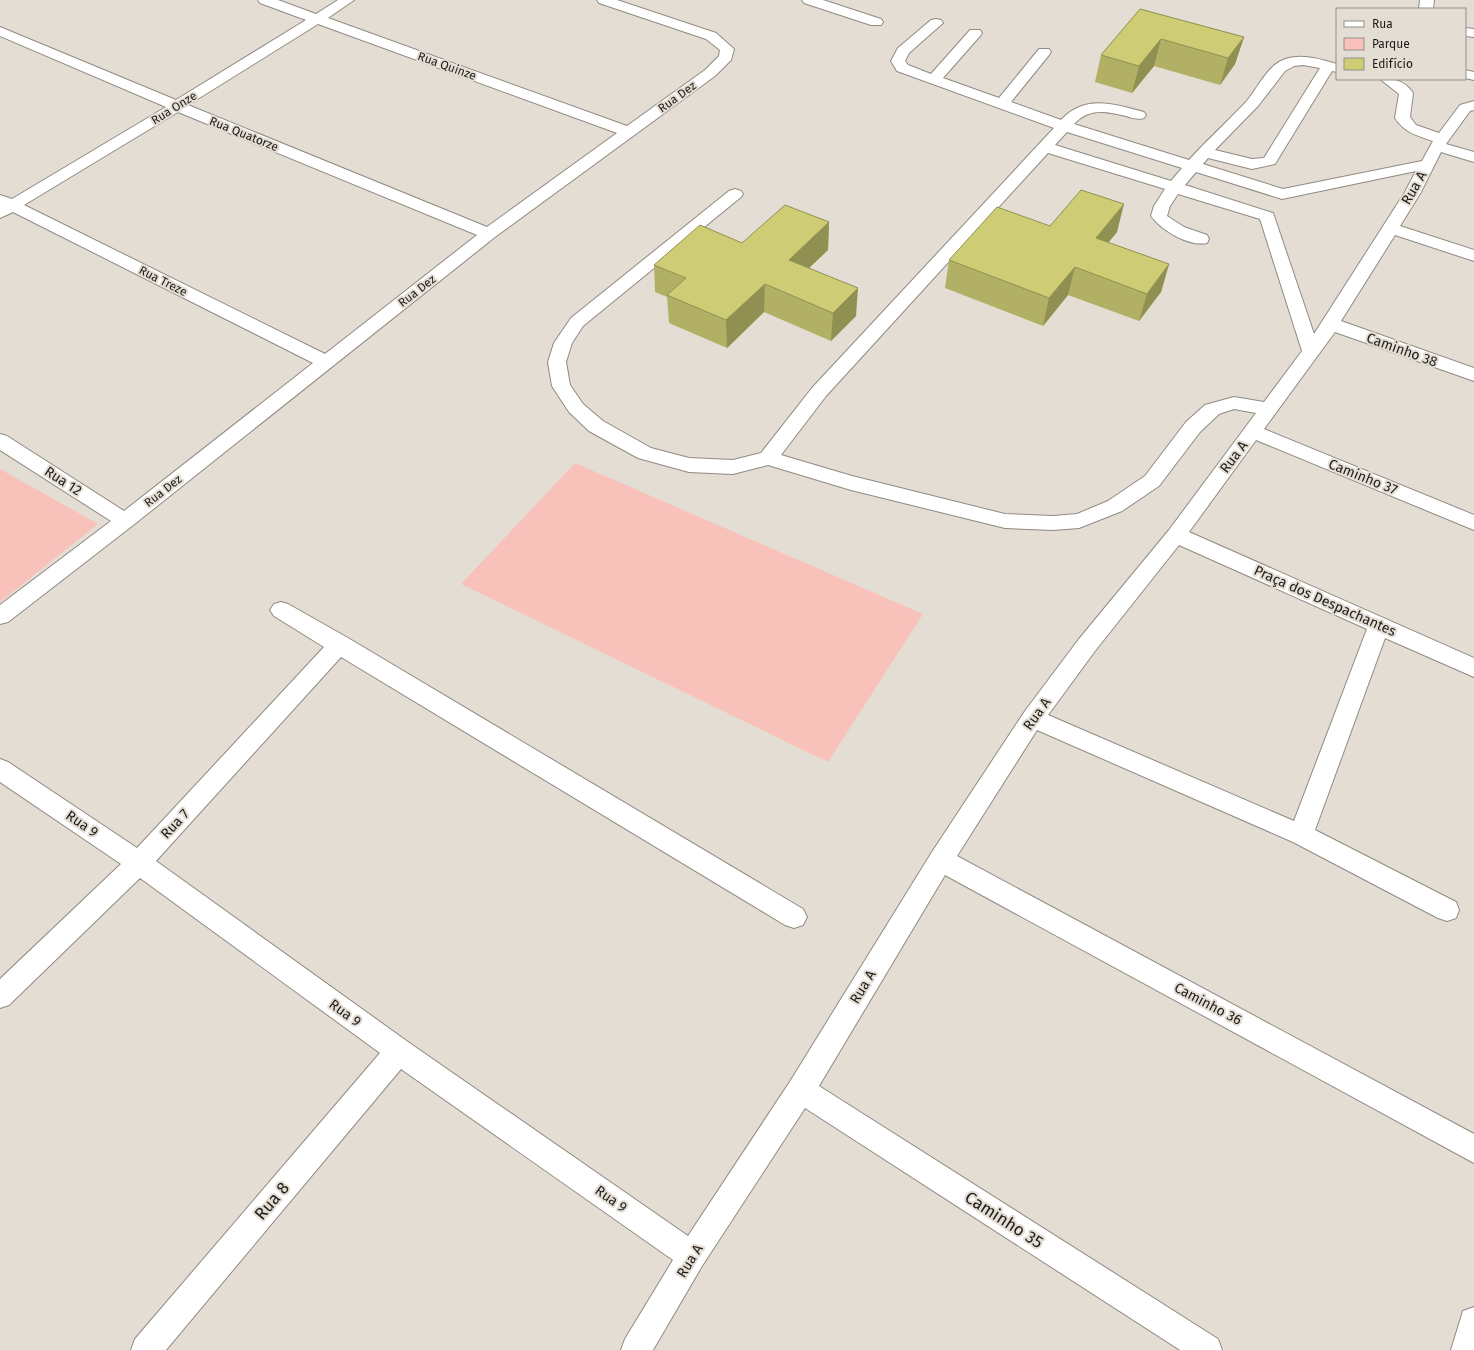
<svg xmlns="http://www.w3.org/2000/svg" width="1474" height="1350" viewBox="0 0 1474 1350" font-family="'Fira Sans',sans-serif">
  <rect width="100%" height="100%" fill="#e3ddd4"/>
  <path fill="#f8c2ba" d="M575,463L923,614L828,762L461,584Z
    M0,469L98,524L0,602Z"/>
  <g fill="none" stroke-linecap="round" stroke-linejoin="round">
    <defs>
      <path id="minor" d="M258,0H278L316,14L338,0H354L328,18L627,126L705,70L719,56L720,50L706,39L599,3L597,0H617L716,33L734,49L731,60L715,76L495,237L132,526L8,622L0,624V605L111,521L0,450V434L7,436L124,511L313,363L13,212L0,218V195L12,199L166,107L0,36V27L176,100L306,20L260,3ZM318,24L617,133L487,227L188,105ZM178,112L477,235L325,354L24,205Z
        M802,0H823L881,19L883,22L881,25H871L804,3Z
        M1420,0H1434L1433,9H1419Z
        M936,19L941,20L943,23L909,53L905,61L908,65L931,74L970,30H980L982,33L980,36L943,78L999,98L1039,49H1049L1051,52L1049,55L1011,102L1061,120C1085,94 1114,104 1144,112L1146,115L1144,118C1138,120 1132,118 1126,116C1105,111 1089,108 1074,124L1189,160C1207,140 1227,122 1245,103C1257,90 1266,67 1283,60C1301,53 1319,59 1337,64V72L1332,71L1275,164L1252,169L1208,158L1203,164L1283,189L1422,161L1433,141C1416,135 1405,133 1395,118L1399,94L1380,79C1395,79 1404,80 1413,93L1410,117L1416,125L1439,133L1460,105L1474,101V110L1470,111L1446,144L1474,152V162L1441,152L1421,192L1400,226L1474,250V261L1395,235L1341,321L1474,368V381L1335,332L1264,429L1474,515V530L1256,440L1189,532L1474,658V677L1385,638L1315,830L1456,902L1459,910L1456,918L1447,921L1438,918L1293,842L1037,730L957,856L1474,1134V1163L945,875L819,1086L1218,1339L1222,1350H1180L805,1108L702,1266L653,1350H621L625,1339L673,1260L401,1069L166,1350H131L135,1339L380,1053L140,878L9,1005L0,1008V979L121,864L0,782V759L8,762L137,848L324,647L274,616L270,610L274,604L281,602L288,604L348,638L803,909L807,917L803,925L794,928L785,925L341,657L156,861L408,1042L688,1236L791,1080L932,852L1025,711L1079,639L1169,530L1256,413L1234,409L1219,414L1200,432L1159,486L1122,511L1079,528L1053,530L1005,528L851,490L768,465L733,474L689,472L638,458L589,431L569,412L552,386L548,362L554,343L571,318L729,191L735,189L741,191L743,194L741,197L583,326L572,343L566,362L570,385L583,404L603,421L651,448L689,458L733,460L761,453L812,388L1054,128L897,71L891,61L898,48L931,20ZM1303,65L1320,68L1264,158L1252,159L1215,150L1258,106L1285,71L1294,66ZM1067,132L1182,168L1171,181L1055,145ZM1048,153L1165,189L1154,206L1151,216C1161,230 1189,247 1207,243L1209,239L1207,235L1184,227L1167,216L1170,206L1178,194L1260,219L1302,351L1264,402L1234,397L1205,405L1186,422L1145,476L1108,501L1077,514L1053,516L1005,514L852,476L781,455L826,396ZM1416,171L1405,192L1314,334L1273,213L1185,185L1196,172L1282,199ZM1179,545L1367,629L1294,821L1048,715L1095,651Z
        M1465,28L1474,29V37L1465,36Z
        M1465,70L1474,72V80L1465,78Z
        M1474,1307V1350H1451L1463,1311Z"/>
    </defs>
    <use href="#minor" stroke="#908a81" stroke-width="2"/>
    <use href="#minor" fill="#fff" fill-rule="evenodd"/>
  </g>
  <path fill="#b1b065" d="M1140,9L1244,37L1235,64L1220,85L1154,66L1132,93L1095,82L1101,55Z
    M829,222L828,250L809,268L856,316L831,341L764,312L727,348L669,323L667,297L655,292L654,265L742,243Z
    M1050,226L1117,232L1108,243L1169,264L1161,292L1139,321L1068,295L1043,326L945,288L949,260Z"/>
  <path fill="#909052" d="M1244,37L1235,64L1220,85L1228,58Z
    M1161,39L1154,66L1132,93L1139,66Z
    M1124,204L1117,232L1089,266L1096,238Z
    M829,222L828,250L788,288L789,260Z
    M1169,264L1161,292L1139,321L1147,294Z
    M1075,267L1068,295L1043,326L1049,298Z
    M765,284L764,312L727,348L726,320Z
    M858,288L856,316L831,341L833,313Z"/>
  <path fill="#cecd75" stroke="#909052" d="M1140,9L1244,37L1228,58L1161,39L1139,66L1101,55Z
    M1081,190L1124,204L1096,238L1169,264L1147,294L1075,267L1049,298L949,260L997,207L1050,226Z
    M785,205L829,222L789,260L858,288L833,313L765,284L726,320L667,295L686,278L654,265L700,225L742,243Z"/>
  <g text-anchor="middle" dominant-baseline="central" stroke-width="4" stroke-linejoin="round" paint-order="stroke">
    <g font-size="12" fill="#1e1b18" stroke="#e3ddd4">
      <text transform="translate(447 66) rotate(20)">Rua Quinze</text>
      <text transform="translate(677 97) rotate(-36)">Rua Dez</text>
      <text transform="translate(174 108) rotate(-32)">Rua Onze</text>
      <text transform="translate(244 134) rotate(22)">Rua Quatorze</text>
      <text transform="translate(163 281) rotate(27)">Rua Treze</text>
      <text transform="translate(417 291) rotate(-38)">Rua Dez</text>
      <text transform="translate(163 491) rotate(-38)">Rua Dez</text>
    </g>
    <g font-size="14" fill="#1e1b18" stroke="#e3ddd4">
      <text transform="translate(1414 188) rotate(-60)">Rua A</text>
      <text transform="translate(1402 350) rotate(20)">Caminho 38</text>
      <text transform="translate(1234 457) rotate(-53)">Rua A</text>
      <text transform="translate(1363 477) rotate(22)">Caminho 37</text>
      <text transform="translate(63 481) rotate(33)">Rua 12</text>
      <text transform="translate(1325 601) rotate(24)">Praça dos Despachantes</text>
      <text transform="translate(1037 714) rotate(-55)">Rua A</text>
      <text transform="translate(82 824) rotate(34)">Rua 9</text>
      <text transform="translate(175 824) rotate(-47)">Rua 7</text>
      <text transform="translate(863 987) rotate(-59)">Rua A</text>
      <text transform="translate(1208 1004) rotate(28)">Caminho 36</text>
      <text transform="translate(345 1013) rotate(36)">Rua 9</text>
      <text transform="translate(611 1199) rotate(35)">Rua 9</text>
      <text transform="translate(690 1261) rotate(-58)">Rua A</text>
    </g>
    <g font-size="17" fill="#1e1b18" stroke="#e3ddd4">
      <text transform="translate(272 1201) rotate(-50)">Rua 8</text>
      <text transform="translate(1004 1220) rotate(33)">Caminho 35</text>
    </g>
  </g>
  <rect x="1336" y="8" width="130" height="72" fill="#e3ddd4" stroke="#948f89"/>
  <rect x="1344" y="21" width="20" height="6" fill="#ffffff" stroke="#948f89"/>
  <text x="1372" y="28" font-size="12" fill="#1e1b18">Rua</text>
  <rect x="1344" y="38" width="20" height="12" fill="#f8c2ba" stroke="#948f89"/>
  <text x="1372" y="48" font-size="12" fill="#1e1b18">Parque</text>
  <rect x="1344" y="58" width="20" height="12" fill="#cecd75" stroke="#948f89"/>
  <text x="1372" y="68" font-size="12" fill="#1e1b18">Edifício</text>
</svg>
